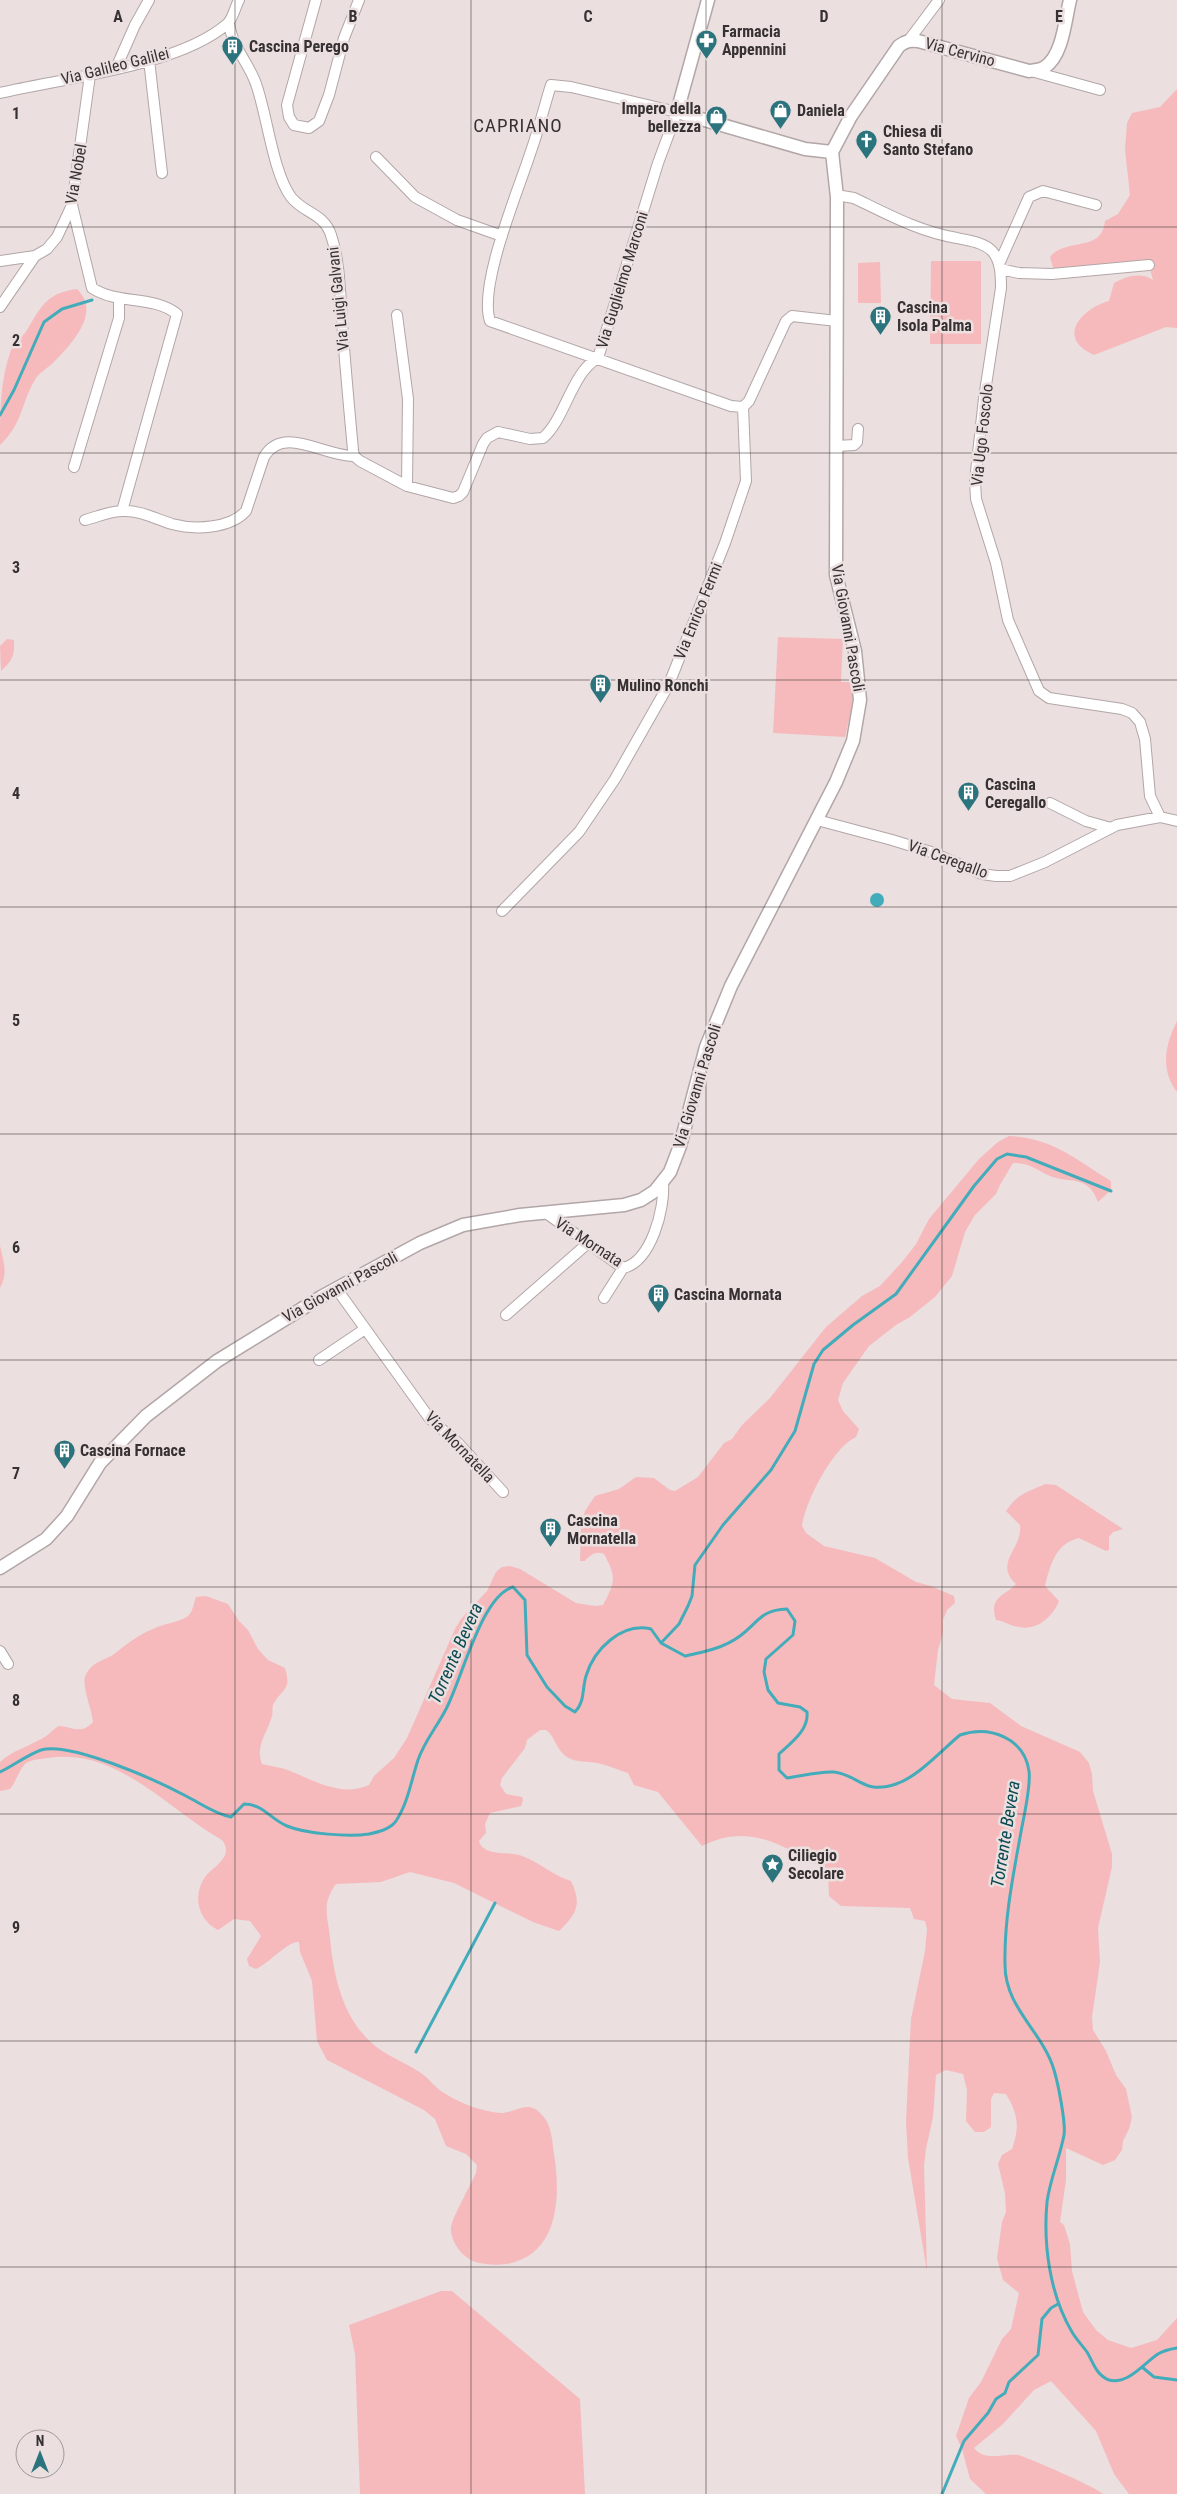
<svg xmlns="http://www.w3.org/2000/svg" width="1177" height="2494" viewBox="0 0 1177 2494" font-family="'Roboto Condensed',sans-serif">
  <rect width="100%" height="100%" fill="#ebdfdf"/>
  <path fill="#f6babd" d="M1177,89V328L1166,327L1094,355C1056,339 1080,309 1109,301L1114,283C1127,276 1141,272 1153,280L1149,265L1054,271L1050,257C1067,237 1102,253 1105,221L1118,214L1130,195L1125,150L1127,123L1132,113L1160,107Z
    M931,261H981V344H930Z
    M880,262L881,303H858V263Z
    M77,289C102,313 71,344 53,363C48,368 40,372 36,378C21,402 23,424 0,445C0,413 0,380 11,350C14,343 23,337 27,330C42,305 47,293 77,289Z
    M778,637L843,639L841,682H854L851,711L845,737L773,733Z
    M7,639L14,640C15,655 12,661 1,671L0,646Z
    M1177,1021V1092C1160,1069 1165,1045 1177,1021Z
    M1009,1136C1055,1139 1074,1159 1111,1181V1190L1098,1202C1088,1174 1070,1184 1050,1176C1037,1170 1028,1162 1013,1163L1000,1185L996,1194L975,1215L965,1232L952,1276L935,1297L910,1317L896,1325L869,1346L843,1383L838,1400L843,1411L859,1429L856,1437C833,1447 805,1502 802,1526L806,1533L824,1546L875,1558L916,1582L931,1586L954,1596L955,1603L947,1610L943,1620V1633L938,1650L934,1685L952,1699L990,1703L1021,1726L1080,1752L1089,1763L1092,1774L1093,1791L1112,1854V1867L1098,1928L1100,1962L1092,2017L1093,2030L1106,2051L1116,2075L1126,2089L1132,2117L1129,2129L1123,2141L1122,2150L1115,2160L1103,2165L1066,2148V2180L1060,2222L1064,2225L1070,2244L1072,2271L1083,2312L1096,2330L1108,2340L1131,2348L1157,2340L1177,2318V2494H1129L1114,2474L1096,2431L1051,2381L1034,2390L1003,2424L974,2448C985,2462 1003,2453 1018,2455C1027,2457 1100,2489 1103,2494H986L970,2479L962,2449L956,2436L969,2398L981,2382L1002,2339L1011,2329L1019,2293L1003,2280L997,2258L1002,2222L1006,2212L1005,2193L998,2164L1002,2155L1012,2149C1020,2127 1018,2114 1006,2094L994,2093L991,2099V2127L984,2132H975L966,2121L967,2090L963,2074L946,2070L936,2075L933,2117L926,2149L924,2166L927,2271L908,2158L906,2121L911,2019L925,1951L927,1929L925,1921L914,1919L910,1908L841,1906L829,1896L828,1871C785,1848 752,1821 702,1846L658,1792L634,1785L628,1773C618,1770 608,1765 597,1763C587,1761 577,1763 567,1757C556,1750 555,1736 546,1730H540L527,1740L525,1748L502,1778L500,1785L506,1794L522,1797L523,1800L521,1806L490,1813L485,1824L486,1833L479,1841C483,1857 509,1851 522,1856C539,1862 552,1875 571,1881C582,1904 577,1914 559,1931L533,1922L454,1883L410,1872L381,1882L336,1884C321,1904 328,1916 330,1938C334,1980 344,2025 382,2051C395,2059 409,2065 421,2073C430,2079 435,2088 444,2093C460,2103 482,2112 501,2113C516,2113 528,2098 542,2115C552,2125 552,2141 554,2154C560,2190 560,2244 520,2260C507,2266 490,2266 476,2262C463,2258 450,2242 451,2227C452,2218 471,2184 476,2173L477,2165L466,2154L446,2146L435,2119L424,2110L327,2060L317,2041L312,1981L300,1952L299,1942C289,1940 268,1964 256,1969L249,1966L247,1959L261,1936L250,1921L234,1919L218,1930C198,1920 192,1896 205,1877C213,1866 235,1857 222,1840C167,1809 117,1747 48,1758C40,1759 33,1759 26,1763C20,1768 16,1782 10,1789L0,1791V1762C13,1750 28,1747 43,1738C49,1735 53,1729 59,1726C74,1727 81,1735 93,1722C92,1710 82,1687 85,1677C91,1660 107,1661 118,1651C128,1643 140,1634 153,1629C164,1623 180,1623 189,1615C193,1611 194,1602 196,1597L206,1596L228,1604L239,1621L248,1630L258,1649L268,1660L285,1668C292,1691 282,1688 273,1705C272,1708 273,1713 272,1716C267,1734 255,1745 262,1764C270,1766 278,1767 285,1769C312,1779 340,1798 369,1785L374,1776L394,1758L407,1738L455,1629L461,1619L487,1591L496,1572L502,1567L510,1566L520,1569L576,1603L595,1606L603,1605C615,1582 617,1578 604,1554C596,1551 591,1554 585,1561H580L581,1526L585,1511L595,1496L619,1489L636,1477L654,1478L670,1490L675,1491L698,1477L724,1443L732,1439L742,1425L770,1398L826,1327L862,1296L880,1286L903,1261L916,1244L929,1219L979,1159L998,1142Z
    M0,1246C4,1263 8,1273 0,1288Z
    M1045,1484L1056,1485L1123,1529L1113,1532L1109,1537V1550L1106,1551L1079,1538C1056,1543 1050,1565 1045,1586L1059,1601C1053,1616 1038,1631 1019,1627C1011,1626 1004,1621 996,1620C989,1597 1003,1597 1016,1584C993,1562 1023,1549 1020,1525L1006,1511C1018,1493 1026,1493 1045,1484Z
    M441,2291H452L580,2399L585,2494H360L355,2354L349,2325Z"/>
  <path fill="#43acba" d="M870 900a7 7 0 1 1 14 0a7 7 0 1 1-14 0Z"/>
  <g fill="none" stroke-linecap="round" stroke-linejoin="round">
    <path stroke="#43acba" stroke-width="3" d="M0,415L14,390L44,322L62,309L92,300
      M661,1643L679,1624L688,1606L692,1596L695,1565L723,1525L771,1470L795,1431L814,1364L823,1350L853,1325L896,1294L974,1186L997,1159L1007,1154L1026,1157L1111,1191
      M0,1772C13,1766 27,1755 41,1750C70,1741 158,1781 186,1796C200,1803 215,1814 231,1817L244,1804C263,1804 270,1819 287,1826C306,1834 349,1837 369,1834C378,1832 391,1829 396,1821C408,1803 411,1781 418,1760C424,1742 436,1728 445,1711C461,1683 481,1595 513,1587L525,1600L527,1655L547,1687L565,1706L575,1712C585,1702 582,1689 586,1676C594,1649 622,1622 651,1629L661,1643L685,1656C704,1652 724,1648 740,1636C759,1622 760,1610 787,1609L795,1621L793,1635L766,1659L764,1672L768,1690L778,1703L800,1707L807,1712C809,1730 791,1743 779,1754V1770L787,1778C802,1776 819,1771 834,1772C859,1775 863,1795 896,1784C918,1777 943,1749 960,1735C990,1725 1024,1738 1029,1771C1031,1787 1024,1815 1021,1832C1013,1876 1004,1920 1005,1965C1005,2008 1043,2032 1054,2070C1058,2083 1066,2123 1064,2135C1060,2157 1050,2179 1047,2202C1043,2245 1050,2295 1072,2332C1076,2339 1082,2345 1087,2352C1093,2362 1096,2375 1109,2380C1128,2385 1144,2363 1158,2354C1163,2351 1171,2349 1177,2348
      M416,2052L495,1903
      M1142,2367L1154,2377L1177,2380
      M942,2494L964,2441L988,2413L996,2399L1005,2393L1009,2382L1038,2355L1042,2319L1051,2308L1058,2304"/>
    <defs>
      <path id="minor" d="M316,0L287,105L289,117L294,125L309,128L319,121L329,95L344,38L359,0
        M229,22C231,46 249,63 256,84C267,114 273,173 291,197C303,213 324,213 331,235C340,262 340,293 342,321C345,364 349,407 353,450L354,456L360,461L407,486L453,498L459,496L463,492L483,444L487,438L498,432L530,439L543,438C565,419 572,372 598,358L658,163L677,112L571,87L551,85C544,107 539,129 531,151C519,189 478,285 490,321L731,406L743,407
        M909,40L939,0
        M149,60L162,173
        M116,68L135,25L149,0
        M1031,71L1100,90
        M0,93C63,78 179,66 227,24C233,19 235,7 239,0
        M376,157L415,197L457,220L502,236
        M837,197L842,196L854,198C887,214 920,232 957,238C969,241 983,242 992,251C1001,261 1001,276 1001,288L984,398L975,481L976,499L996,563L1008,620L1039,691L1049,698L1122,709L1132,713L1140,722L1145,739L1150,796L1160,817
        M72,205L92,288C118,305 153,295 177,314L122,511
        M0,261L35,256L47,249L57,237L72,205L90,75
        M999,264L1029,197L1043,191L1096,205
        M1000,269L1019,273L1052,274L1149,265
        M0,307L35,256
        M397,315L408,399L407,486
        M837,446L854,445L857,442L858,429
        M74,467L119,318V299
        M85,520C97,517 110,511 123,511C139,510 156,519 172,524C194,530 230,529 246,511L264,457C283,424 325,457 354,456
        M1050,803L1086,821L1111,828
        M1160,817L1177,821
        M817,820L892,840L931,852L982,874L996,876H1010L1045,862L1117,825L1160,817
        M502,911L579,832L615,779L669,684L725,543L746,481L743,407L749,401L786,321L792,316L837,321
        M546,1213L623,1268C651,1262 665,1209 663,1183
        M336,1288L430,1419L458,1443L503,1492
        M604,1298L623,1268
        M506,1315L587,1244
        M319,1360L365,1329
        M0,1651L8,1664"/>
      <path id="tertiary" d="M708,0L677,112L805,149L832,152
        M0,1568L46,1539L67,1516L100,1463L146,1416L217,1361L321,1297L420,1243L463,1225L520,1215L624,1205L641,1200L655,1191L670,1172L680,1146L706,1047L731,986L836,782L853,741L860,700L855,651L836,575L837,197L832,152L851,116L899,46C906,41 910,40 918,41L1029,71C1034,70 1041,70 1045,67C1063,55 1065,20 1070,0"/>
    </defs>
    <use href="#minor" stroke="#b2a6a7" stroke-width="12"/>
    <use href="#tertiary" stroke="#b2a6a7" stroke-width="15"/>
    <use href="#minor" stroke="#fff" stroke-width="10"/>
    <use href="#tertiary" stroke="#fff" stroke-width="12"/>
  </g>
  <path fill="none" stroke="#363132" stroke-width="1" stroke-opacity="0.55" d="M235,0V2494M471,0V2494M706,0V2494M942,0V2494M0,227H1177M0,453H1177M0,680H1177M0,907H1177M0,1134H1177M0,1360H1177M0,1587H1177M0,1814H1177M0,2041H1177M0,2267H1177"/>
  <defs>
    <symbol id="pharmacy-pin" viewBox="-11 -11 22 30"><path d="M0 17L-7.5 6A9.5 9.5 0 1 1 7.5 6Z" fill="#2b737d" stroke="#ebdfdf"/><path d="M-2-6h4v4h4v4h-4v4h-4v-4h-4v-4h4Z" fill="#fff"/></symbol>
    <symbol id="building-pin" viewBox="-11 -11 22 30"><path d="M0 17L-7.5 6A9.5 9.5 0 1 1 7.5 6Z" fill="#2b737d" stroke="#ebdfdf"/><path d="M-4-6H4V6H1V3H-1V6H-4ZM-2.5-4.3h1.7v1.8h-1.7ZM.8-4.3h1.7v1.8H.8ZM-2.5-1h1.7V.8h-1.7ZM.8-1h1.7V.8H.8Z" fill="#fff"/></symbol>
    <symbol id="shop-pin" viewBox="-11 -11 22 30"><path d="M0 17L-7.5 6A9.5 9.5 0 1 1 7.5 6Z" fill="#2b737d" stroke="#ebdfdf"/><path d="M-5-2.5h2.3a2.7 3.5 0 0 1 5.4 0H5L5.5 6h-11ZM-1.5-2.5h3a1.5 2.3 0 0 0-3 0Z" fill="#fff"/></symbol>
    <symbol id="church-pin" viewBox="-11 -11 22 30"><path d="M0 17L-7.5 6A9.5 9.5 0 1 1 7.5 6Z" fill="#2b737d" stroke="#ebdfdf"/><path d="M-1.2-6h2.4v3.5h3.3v2.4h-3.3V6h-2.4V-.1h-3.3v-2.4h3.3Z" fill="#fff"/></symbol>
    <symbol id="sight-pin" viewBox="-11 -11 22 30"><path d="M0 17L-7.5 6A9.5 9.5 0 1 1 7.5 6Z" fill="#2b737d" stroke="#ebdfdf"/><path d="M0-6L1.8-2.2L6-1.7L2.9 1.2L3.7 5.4L0 3.3L-3.7 5.4L-2.9 1.2L-6-1.7L-1.8-2.2Z" fill="#fff"/></symbol>
  </defs>
  <g fill-rule="evenodd">
    <use href="#pharmacy-pin" x="694" y="28" width="25" height="34"/>
    <use href="#building-pin" x="220" y="34" width="25" height="34"/>
    <use href="#shop-pin" x="768" y="98" width="25" height="34"/>
    <use href="#shop-pin" x="704" y="104" width="25" height="34"/>
    <use href="#church-pin" x="854" y="128" width="25" height="34"/>
    <use href="#building-pin" x="868" y="304" width="25" height="34"/>
    <use href="#building-pin" x="588" y="672" width="25" height="34"/>
    <use href="#building-pin" x="956" y="780" width="25" height="34"/>
    <use href="#building-pin" x="646" y="1282" width="25" height="34"/>
    <use href="#building-pin" x="52" y="1438" width="25" height="34"/>
    <use href="#building-pin" x="538" y="1516" width="25" height="34"/>
    <use href="#sight-pin" x="760" y="1852" width="25" height="34"/>
  </g>
  <g text-anchor="middle" dominant-baseline="central" stroke-width="5" stroke-linejoin="round" paint-order="stroke">
    <g font-size="16" font-weight="bold" fill="#363132" stroke="#ebdfdf" text-anchor="start">
      <text x="722" y="31">Farmacia<tspan x="722" dy="18">Appennini</tspan></text>
      <text x="249" y="46">Cascina Perego</text>
      <text x="701" y="108" text-anchor="end">Impero della<tspan x="701" dy="18">bellezza</tspan></text>
      <text x="797" y="110">Daniela</text>
      <text x="883" y="131">Chiesa di<tspan x="883" dy="18">Santo Stefano</tspan></text>
      <text x="897" y="307">Cascina<tspan x="897" dy="18">Isola Palma</tspan></text>
      <text x="617" y="685">Mulino Ronchi</text>
      <text x="985" y="784">Cascina<tspan x="985" dy="18">Ceregallo</tspan></text>
      <text x="674" y="1294">Cascina Mornata</text>
      <text x="80" y="1450">Cascina Fornace</text>
      <text x="567" y="1520">Cascina<tspan x="567" dy="18">Mornatella</tspan></text>
      <text x="788" y="1855">Ciliegio<tspan x="788" dy="18">Secolare</tspan></text>
    </g>
    <g font-size="16" fill="#363132" stroke="#ebdfdf">
      <text transform="translate(960 52) rotate(15)">Via Cervino</text>
      <text transform="translate(115 66) rotate(-14)">Via Galileo Galilei</text>
      <text transform="translate(76 174) rotate(-80)">Via Nobel</text>
      <text transform="translate(622 280) rotate(-73)">Via Guglielmo Marconi</text>
      <text transform="translate(338 299) rotate(-96)">Via Luigi Galvani</text>
      <text transform="translate(982 435) rotate(-84)">Via Ugo Foscolo</text>
      <text transform="translate(698 611) rotate(-68)">Via Enrico Fermi</text>
      <text transform="translate(848 628) rotate(80)">Via Giovanni Pascoli</text>
      <text transform="translate(948 859) rotate(20)">Via Ceregallo</text>
      <text transform="translate(697 1086) rotate(-73)">Via Giovanni Pascoli</text>
      <text transform="translate(589 1242) rotate(33)">Via Mornata</text>
      <text transform="translate(340 1287) rotate(-29)">Via Giovanni Pascoli</text>
      <text transform="translate(460 1447) rotate(46)">Via Mornatella</text>
    </g>
    <g font-size="18" font-style="italic" fill="#0a4a51" stroke="#ebdfdf">
      <text transform="translate(455 1653) rotate(-66)">Torrente Bevera</text>
      <text transform="translate(1005 1834) rotate(-81)">Torrente Bevera</text>
    </g>
    <g font-size="19" letter-spacing="1" fill="#363132" stroke="#ebdfdf">
      <text x="518" y="125">CAPRIANO</text>
    </g>
  </g>
  <g font-size="16" text-anchor="middle" font-weight="bold" fill="#363132" stroke="#ebdfdf" stroke-width="5" stroke-linejoin="round" paint-order="stroke">
    <text x="118" y="22">A</text>
    <text x="353" y="22">B</text>
    <text x="588" y="22">C</text>
    <text x="824" y="22">D</text>
    <text x="1059" y="22">E</text>
    <text x="16" y="119">1</text>
    <text x="16" y="346">2</text>
    <text x="16" y="573">3</text>
    <text x="16" y="799">4</text>
    <text x="16" y="1026">5</text>
    <text x="16" y="1253">6</text>
    <text x="16" y="1479">7</text>
    <text x="16" y="1706">8</text>
    <text x="16" y="1933">9</text>
  </g>
  <g transform="translate(40 2454)"><circle r="24" fill="#ebdfdf" stroke="#a3999a"/>
  <path d="M0-4L9 19L0 12L-9 19Z" fill="#2b737d"/>
  <text y="-8" font-size="14" font-weight="bold" text-anchor="middle" fill="#363132">N</text>
  </g>
</svg>
